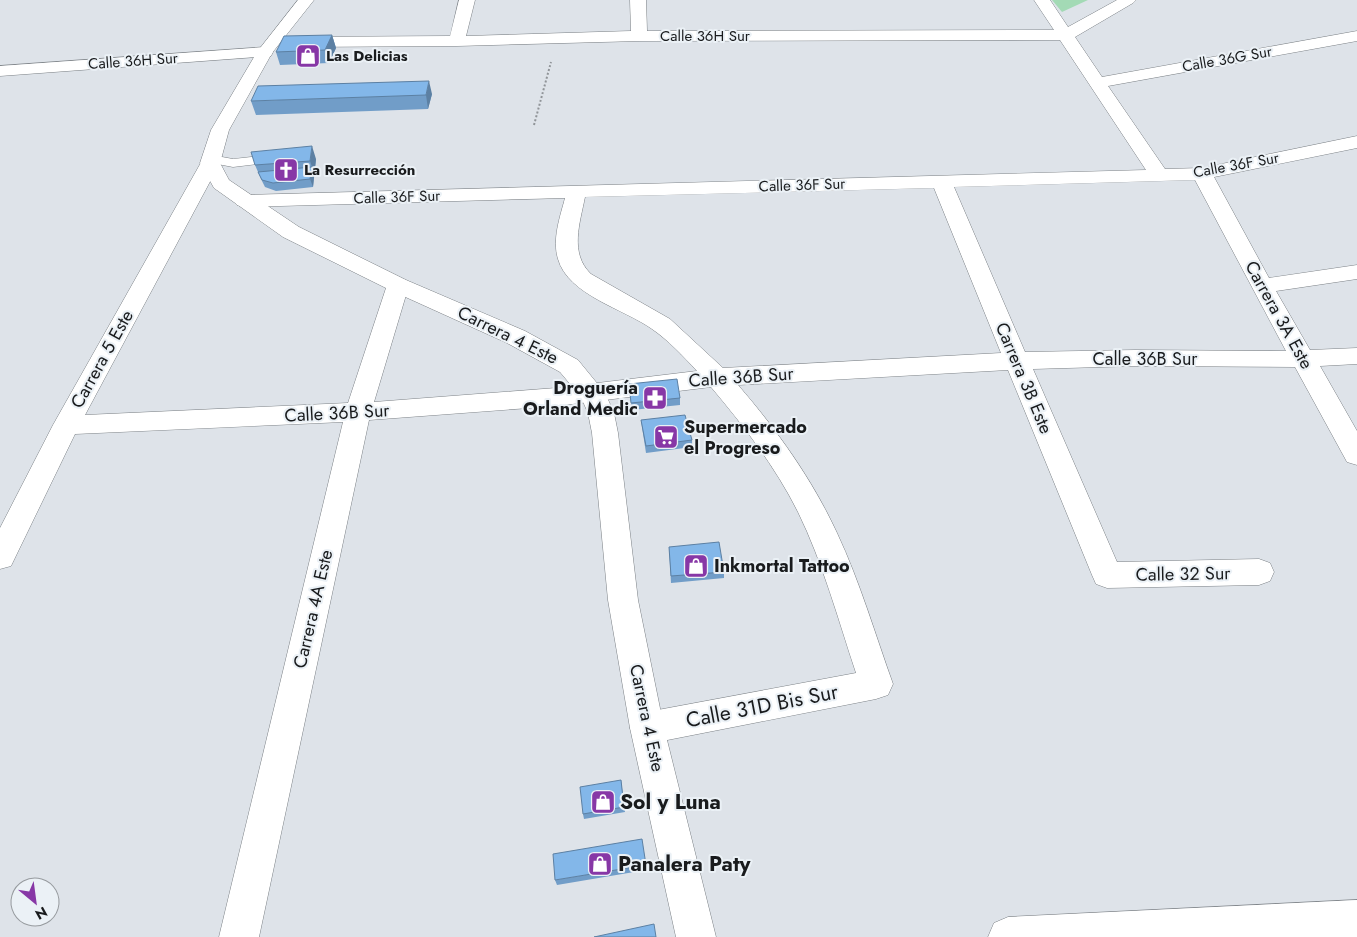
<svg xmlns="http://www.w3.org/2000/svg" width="1357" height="937" viewBox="0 0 1357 937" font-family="Jost,sans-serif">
  <rect width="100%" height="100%" fill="#dee3e9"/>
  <path fill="#a3dab5" d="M1052,0H1088L1062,12Z"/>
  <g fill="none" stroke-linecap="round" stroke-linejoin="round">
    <defs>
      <path id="service" d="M278,154L282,155L284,158L282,161L233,167L207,162L205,159L211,155L233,159Z"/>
      <path id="minor" d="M459,0H475L466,36L631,31L630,0H646L647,31L1054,30L1034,0H1050L1068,27L1117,0H1136L1133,3L1075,37L1102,77L1357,31V41L1108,86L1165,169L1202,168L1357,136V148L1214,177L1269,278L1357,265V279L1276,291L1310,350L1357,348V364L1320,366L1357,431V465L1347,462L1295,367L1135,366L1033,369L1117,562L1259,559L1270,563L1274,572L1270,581L1259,585L1107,588L1096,584L1092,575L1008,370L738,385C777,430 812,479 837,533C860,582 875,634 893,684L888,695L876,699L647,744L635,739L630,728L635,717L647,712L856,673C838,619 823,563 798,512C775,466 743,425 711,387L556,406L369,420L259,937H219L343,422L75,434L11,566L0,569V528L53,425L203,159L210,157L217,159L220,163L85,415L348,403L387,285L390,280L398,278L406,280L409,285L374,402L556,388L697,371C683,356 668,340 652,329C624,309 568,295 558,259C552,239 560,217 565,198L244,207L237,205L234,201L237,197L244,195L1146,170L1060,40L639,41L457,46L296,47L290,45L288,42L290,39L296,37L450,36ZM1195,180L1286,351L1135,350L1025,352L954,187ZM934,188L1001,353L723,368L670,319L591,274C569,253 580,223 585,197Z
        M265,47L271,48L273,52L271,56L0,76V66Z
        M1357,900V937H988L994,923L1008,917Z"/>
      <path id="tertiary" d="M298,0H314L272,53L229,130L220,163L229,180L299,227L406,280L525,331L578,360L605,393L614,413L618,433L638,600L664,728L716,937H676L630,728L608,600L592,433L588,413L581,397L560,372L507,343L390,290L283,237L214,188L200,163L211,130L257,52Z"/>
    </defs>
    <use href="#service" stroke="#7b8085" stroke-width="1"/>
    <use href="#minor" stroke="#7b8085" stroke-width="1"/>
    <use href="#tertiary" stroke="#7b8085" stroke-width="1"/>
    <path stroke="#909498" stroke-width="2" stroke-dasharray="2 2" stroke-linecap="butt" d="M534,125L551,62"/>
    <use href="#service" fill="#fff" fill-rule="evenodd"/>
    <use href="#minor" fill="#fff" fill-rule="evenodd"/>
    <use href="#tertiary" fill="#fff" fill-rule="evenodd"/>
  </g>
  <path fill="#719dc8" d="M332,35L336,48L329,63L280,65L276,52Z
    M432,94L428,109L256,115L251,101Z
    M316,159L313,187L276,191L265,187L261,179L255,165Z
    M629,384L680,398V405L632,410Z
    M641,420L692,440V447L646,453L642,427Z
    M669,547L724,572V578L671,583Z
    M621,780L625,812L584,819L583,814Z
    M646,865V870L557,885L555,880Z"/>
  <path fill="#5c80a3" d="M332,35L336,48L329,63L325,50Z
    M429,81L432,94L428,109L426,95Z
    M312,146L316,159L313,187L310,179L312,167L310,161Z"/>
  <path fill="#83b7e9" stroke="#5c80a3" d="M332,35L325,50L276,52L284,36Z
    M429,81L426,95L251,101L258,86Z
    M312,146L310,161L255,165L251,152Z
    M312,167L310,179L273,183L262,180L258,172Z
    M677,379L680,398L631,403L629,384Z
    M685,415L692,440L646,446L641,420Z
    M719,542L724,572L671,576L669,547Z
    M621,780L624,807L583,814L580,787Z
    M642,839L646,865L555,880L553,854Z
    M654,924L656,937H594Z"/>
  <defs>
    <symbol id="shop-square" viewBox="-11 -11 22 22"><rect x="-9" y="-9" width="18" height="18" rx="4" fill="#8737a6" stroke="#ebf1f6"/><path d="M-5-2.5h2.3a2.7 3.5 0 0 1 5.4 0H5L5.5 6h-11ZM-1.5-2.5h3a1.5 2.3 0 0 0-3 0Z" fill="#fff"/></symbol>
    <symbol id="church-square" viewBox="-11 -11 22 22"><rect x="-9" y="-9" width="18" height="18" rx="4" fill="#8737a6" stroke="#ebf1f6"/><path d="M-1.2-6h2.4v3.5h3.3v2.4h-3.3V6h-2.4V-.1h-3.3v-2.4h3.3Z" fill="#fff"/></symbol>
    <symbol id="pharmacy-square" viewBox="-11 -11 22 22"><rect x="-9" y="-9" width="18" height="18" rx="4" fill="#8737a6" stroke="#ebf1f6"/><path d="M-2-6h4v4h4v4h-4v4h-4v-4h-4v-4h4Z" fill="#fff"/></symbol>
    <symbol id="supermarket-square" viewBox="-11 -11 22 22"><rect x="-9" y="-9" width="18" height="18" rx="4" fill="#8737a6" stroke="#ebf1f6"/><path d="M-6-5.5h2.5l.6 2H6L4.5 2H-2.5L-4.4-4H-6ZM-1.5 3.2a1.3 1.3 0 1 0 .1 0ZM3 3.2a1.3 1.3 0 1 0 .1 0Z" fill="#fff"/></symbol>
  </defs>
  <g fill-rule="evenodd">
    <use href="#shop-square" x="294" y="42" width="28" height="28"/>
    <use href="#church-square" x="272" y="156" width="28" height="28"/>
    <use href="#pharmacy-square" x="641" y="384" width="28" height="28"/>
    <use href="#supermarket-square" x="652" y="423" width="28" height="28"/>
    <use href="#shop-square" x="682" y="552" width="28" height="28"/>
    <use href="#shop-square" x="589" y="788" width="28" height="28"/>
    <use href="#shop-square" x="586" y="850" width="28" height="28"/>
  </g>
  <g text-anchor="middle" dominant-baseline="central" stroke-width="4" stroke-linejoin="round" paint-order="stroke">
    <g font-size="15" fill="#191b1d" stroke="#ebf1f6">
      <text x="705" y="36">Calle 36H Sur</text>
      <text transform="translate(1227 59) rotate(-10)">Calle 36G Sur</text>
      <text transform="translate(133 61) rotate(-4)">Calle 36H Sur</text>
      <text transform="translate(1236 165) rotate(-10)">Calle 36F Sur</text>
      <text transform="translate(802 185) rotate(-2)">Calle 36F Sur</text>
      <text transform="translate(397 197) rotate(-2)">Calle 36F Sur</text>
    </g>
    <g font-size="15" font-weight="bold" fill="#191b1d" stroke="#ebf1f6" text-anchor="start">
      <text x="326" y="56">Las Delicias</text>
      <text x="304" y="170">La Resurrección</text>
    </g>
    <g font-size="18" fill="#191b1d" stroke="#ebf1f6">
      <text transform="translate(1279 315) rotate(61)">Carrera 3A Este</text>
      <text transform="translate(508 335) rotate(26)">Carrera 4 Este</text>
      <text transform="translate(102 359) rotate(-61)">Carrera 5 Este</text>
      <text x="1145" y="359">Calle 36B Sur</text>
      <text transform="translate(741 377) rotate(-4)">Calle 36B Sur</text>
      <text transform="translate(1024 378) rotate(67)">Carrera 3B Este</text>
      <text transform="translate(337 413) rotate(-3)">Calle 36B Sur</text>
      <text transform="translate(1183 574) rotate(-1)">Calle 32 Sur</text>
      <text transform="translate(313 609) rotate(-77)">Carrera 4A Este</text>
      <text transform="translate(647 718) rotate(78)">Carrera 4 Este</text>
    </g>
    <g font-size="18" font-weight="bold" fill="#191b1d" stroke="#ebf1f6" text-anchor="start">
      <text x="638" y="388" text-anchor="end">Droguería<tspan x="638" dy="21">Orland Medic</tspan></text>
      <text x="684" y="427">Supermercado<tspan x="684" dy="21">el Progreso</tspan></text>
      <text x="714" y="566">Inkmortal Tattoo</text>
    </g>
    <g font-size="21" fill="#191b1d" stroke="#ebf1f6">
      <text transform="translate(762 706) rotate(-11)">Calle 31D Bis Sur</text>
    </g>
    <g font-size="21" font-weight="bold" fill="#191b1d" stroke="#ebf1f6" text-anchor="start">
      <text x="620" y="802">Sol y Luna</text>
      <text x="618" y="864">Panalera Paty</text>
    </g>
  </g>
  <g transform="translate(35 902) rotate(151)"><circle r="24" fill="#ebf1f6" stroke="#979b9f"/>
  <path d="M0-4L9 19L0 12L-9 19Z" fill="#8737a6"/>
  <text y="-8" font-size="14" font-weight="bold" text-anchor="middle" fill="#191b1d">N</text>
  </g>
</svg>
